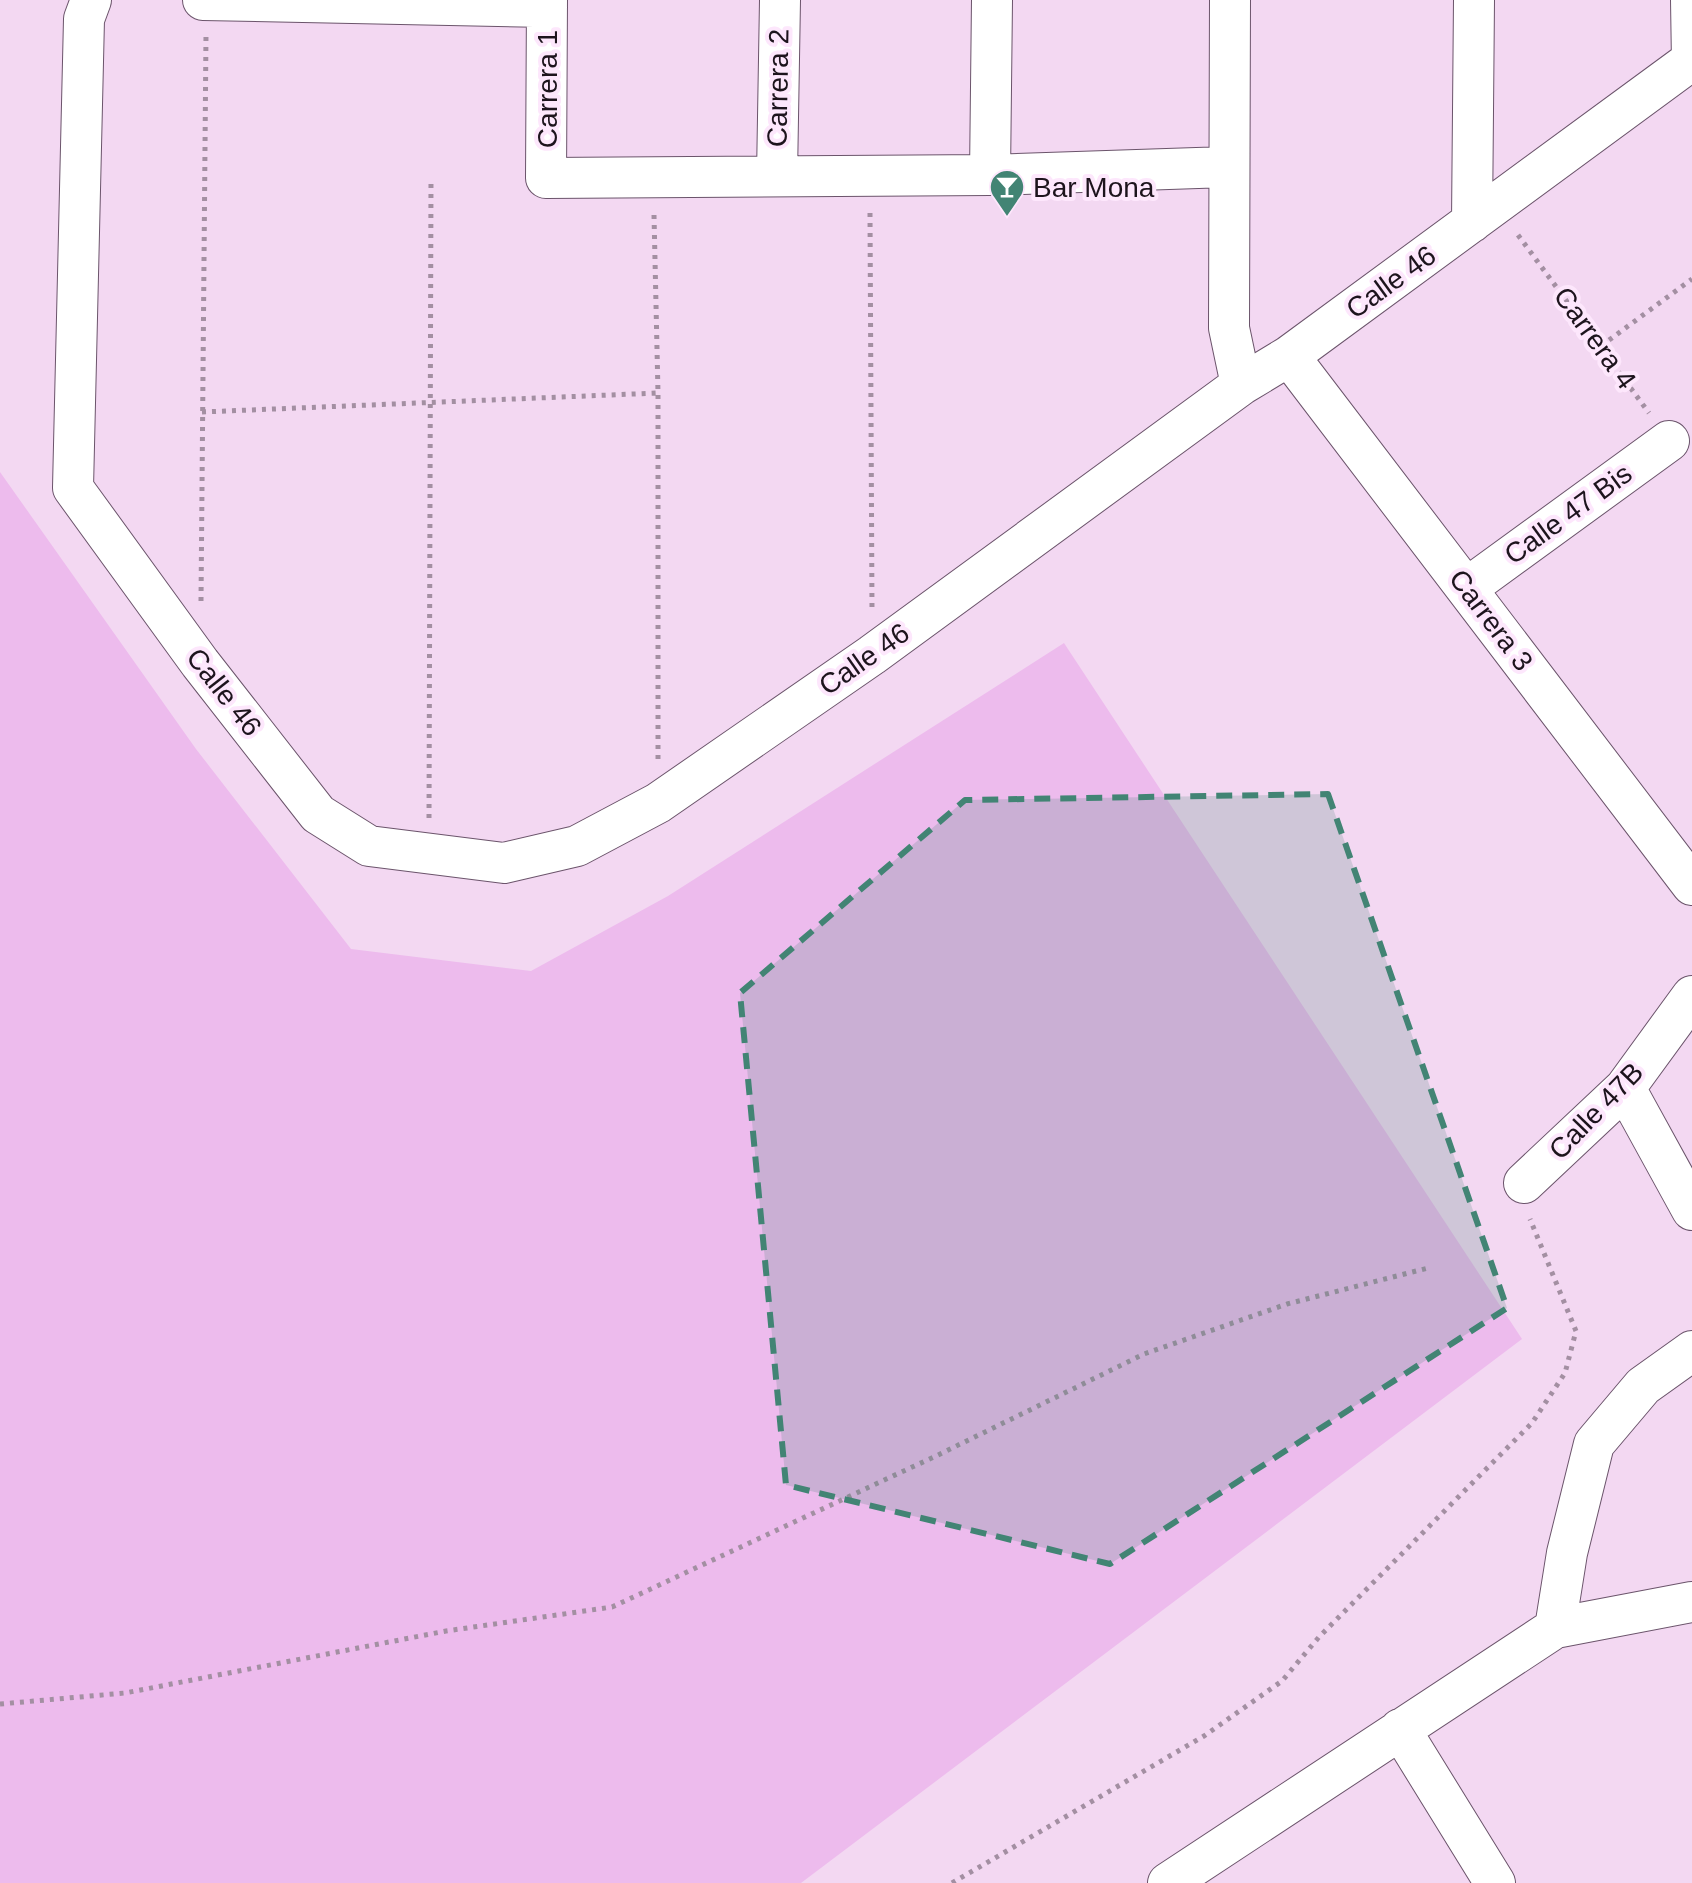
<svg xmlns="http://www.w3.org/2000/svg" width="1692" height="1883" viewBox="0 0 1692 1883" font-family="Arial,sans-serif">
  <rect width="100%" height="100%" fill="#f3d8f2"/>
  <path fill="#edbbed" d="M0,472L196,749L351,949L531,971L668,896L1064,643L1522,1339L801,1883H0Z"/>
  <g fill="none" stroke-linecap="round" stroke-linejoin="round">
    <defs>
      <path id="street" d="M91,0L84,19L73,488L200,663L318,814L369,846L504,863L577,846L658,803L872,655L1241,385L1289,356L1692,60
        M203,0L547,7
        M547,0L546,178L990,175L1227,167
        M1230,0L1229,328L1241,385
        M1691,0L1692,63
        M990,175L992,0
        M777,176L780,0
        M1472,222L1474,0
        M1289,356L1692,885
        M1467,588L1669,441
        M1625,1088L1692,1210
        M1524,1183L1625,1088L1692,996
        M1555,1628L1567,1553L1594,1444L1643,1386L1692,1351
        M1400,1729L1495,1883
        M1168,1883L1555,1628L1692,1602"/>
    </defs>
    <use href="#street" stroke="#6b546b" stroke-width="42"/>
    <path stroke="#a38fa2" stroke-width="5" stroke-dasharray="4 6" stroke-linecap="butt" d="M870,213L872,611
      M654,215L658,393V760
      M1518,235L1649,413
      M1601,346L1692,279
      M202,412L658,393
      M201,601L206,35
      M429,818L431,179
      M0,1704L125,1693L446,1631L612,1607L938,1455L1144,1354L1287,1304L1428,1268
      M952,1883L1204,1736L1282,1681L1319,1637L1532,1423L1565,1373L1576,1331L1530,1219"/>
    <use href="#street" stroke="#fff" stroke-width="40"/>
  </g>
  <path fill="#428474" fill-opacity="0.2" stroke="#428474" stroke-width="6" stroke-dasharray="16 10" stroke-linejoin="round" d="M1328,794L1507,1308L1110,1564L786,1485L740,993L965,800Z"/>
  <defs>
    <symbol id="bar-pin" viewBox="-11 -11 22 30"><path d="M0 17L-7.5 6A9.5 9.5 0 1 1 7.5 6Z" fill="#428474" stroke="#fde7fc"/><path d="M-6-5H6L.8 .8V4.5H3.5V6h-7V4.5H-.8V.8Z" fill="#fff"/></symbol>
  </defs>
  <g fill-rule="evenodd">
    <use href="#bar-pin" x="987" y="167" width="40" height="54"/>
  </g>
  <g text-anchor="middle" dominant-baseline="central" stroke-width="8" stroke-linejoin="round" paint-order="stroke">
    <g font-size="28" fill="#1d141d" stroke="#fde7fc">
      <text transform="translate(778 88) rotate(-89)">Carrera 2</text>
      <text transform="translate(547 89) rotate(-90)">Carrera 1</text>
      <text transform="translate(1391 282) rotate(-36)">Calle 46</text>
      <text transform="translate(1595 338) rotate(54)">Carrera 4</text>
      <text transform="translate(1568 514) rotate(-36)">Calle 47 Bis</text>
      <text transform="translate(1491 620) rotate(53)">Carrera 3</text>
      <text transform="translate(864 659) rotate(-35)">Calle 46</text>
      <text transform="translate(224 692) rotate(52)">Calle 46</text>
      <text transform="translate(1596 1111) rotate(-46)">Calle 47B</text>
    </g>
    <g font-size="28" fill="#1d141d" stroke="#fde7fc" text-anchor="start">
      <text x="1033" y="187">Bar Mona</text>
    </g>
  </g>
</svg>
